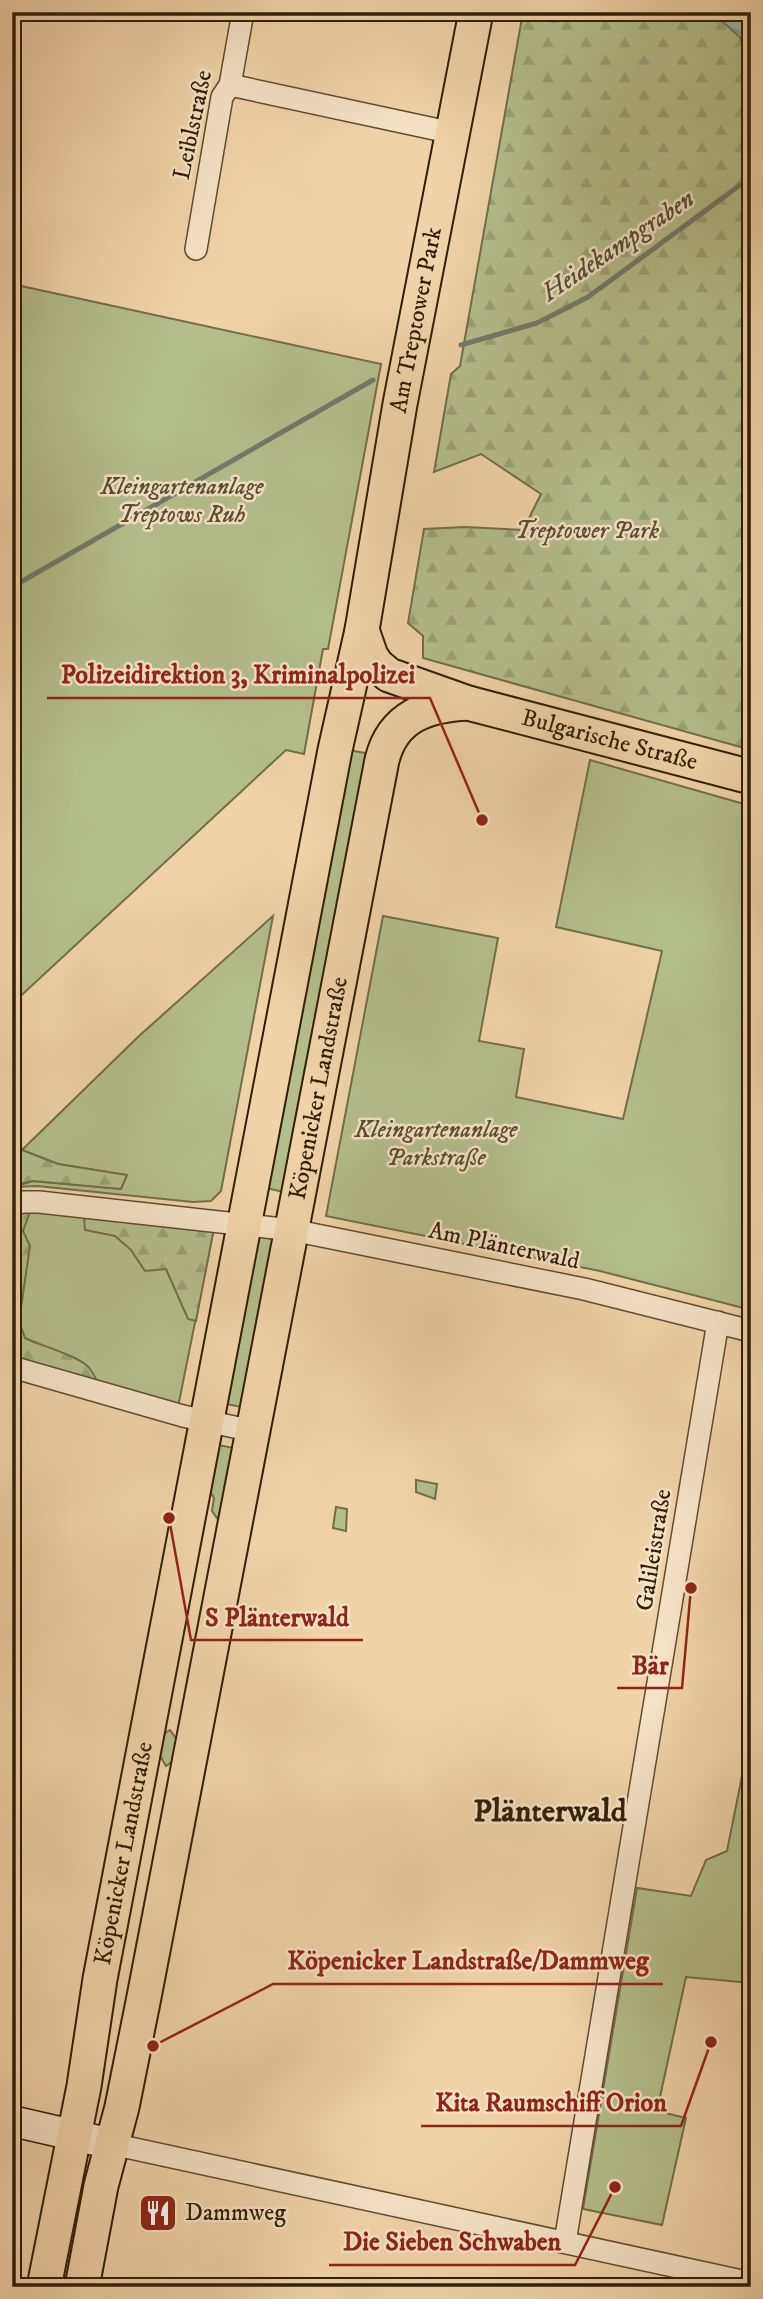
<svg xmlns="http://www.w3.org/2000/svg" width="763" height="2299" viewBox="0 0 763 2299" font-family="'IM FELL DW Pica',serif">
  <defs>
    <pattern id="forest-firs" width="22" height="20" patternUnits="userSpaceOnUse" patternTransform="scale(1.75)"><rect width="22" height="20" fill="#b4be8d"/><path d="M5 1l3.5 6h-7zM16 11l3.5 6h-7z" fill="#9ba378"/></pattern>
    <pattern id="water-ripples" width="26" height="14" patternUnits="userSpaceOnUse" patternTransform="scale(1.75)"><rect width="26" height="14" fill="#9bb8a9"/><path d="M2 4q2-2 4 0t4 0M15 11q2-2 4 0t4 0" fill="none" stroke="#7f9588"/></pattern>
  </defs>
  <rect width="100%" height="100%" fill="#f1d3a9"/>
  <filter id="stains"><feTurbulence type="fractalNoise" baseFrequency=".00286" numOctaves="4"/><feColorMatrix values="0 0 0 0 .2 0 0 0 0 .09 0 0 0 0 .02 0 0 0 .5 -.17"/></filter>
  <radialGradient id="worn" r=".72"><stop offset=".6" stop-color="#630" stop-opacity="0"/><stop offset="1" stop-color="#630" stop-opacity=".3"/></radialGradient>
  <path fill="#b4be8d" stroke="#726e4a" stroke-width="2" d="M12,284L381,364L328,649H323L304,754L286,750L12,1004Z
    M349,750L371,754L288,1193L262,1187Z
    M590,760L751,806V1310L600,1271L326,1216L383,916L498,938L479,1041L524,1049L516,1097L623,1119L662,951L556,927Z
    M273,916L221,1191L211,1201L193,1202L37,1186L12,1187L33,1181L121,1189L126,1175L58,1164L22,1150L139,1036Z
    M30,1212L214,1228L178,1407L12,1358V1216Z
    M254,1235L277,1240L247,1408L221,1403Z
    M213,1444L239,1449L224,1528L212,1511L214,1498L205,1483Z
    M416,1480L437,1484L435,1499L416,1492Z
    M336,1507L347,1509L346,1531L333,1528Z
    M170,1730L182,1747L180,1756L166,1766L155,1747L156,1738Z
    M751,1731V1841L747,1854L751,1856V1983L686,1977L657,2111L686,2118L662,2225L583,2209L637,1888L691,1896L706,1860L727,1851Z"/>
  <path fill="url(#forest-firs)" stroke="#726e4a" stroke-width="2" d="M523,12H526V16C547,21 558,27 576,12H712L740,37L751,72V750L423,658V636L408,623L424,529L465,527L523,530L541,494L481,454L434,472L451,374L460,366Z
    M12,1150H22L58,1164L127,1175L121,1189L33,1181L12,1186Z
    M18,1212H30L23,1231L30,1246L19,1321L25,1338C41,1346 81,1356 90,1369C93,1373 96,1379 98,1383L12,1358V1216Z
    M84,1217L214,1228L196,1321L188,1319L166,1269L145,1271L131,1250L115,1236L85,1230Z"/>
  <path fill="url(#water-ripples)" stroke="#717a69" stroke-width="2" d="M712,12H751V72L740,37Z"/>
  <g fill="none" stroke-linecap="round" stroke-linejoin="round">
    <path stroke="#717a69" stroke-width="5" d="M461,345L537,323L588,297L751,177
      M12,587L373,380"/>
    <defs>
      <path id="street" d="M230,85L453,133
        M196,249L222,97L230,85L243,12
        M12,1206L22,1202H39L292,1230L584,1289L751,1331
        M12,1367L183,1416L253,1431
        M112,2144L751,2283
        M565,2242L718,1322"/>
      <path id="secondary" d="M12,2121L112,2144"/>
      <g id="primary">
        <path id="s1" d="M362,630L371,656L377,665L389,675L468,703L751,777"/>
        <path id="s2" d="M44,2287L84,2086L100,1979L335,750L362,630L400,404L476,12"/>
        <path id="s3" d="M82,2287L101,2186L122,2107L144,1997L382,760C393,716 427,705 468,703"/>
      </g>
    </defs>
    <use href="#street" stroke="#614b30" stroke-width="24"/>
    <use href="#secondary" stroke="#311e08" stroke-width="33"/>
    <use href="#primary" stroke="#311e08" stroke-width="37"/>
    <use href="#street" stroke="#f6e2c7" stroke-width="21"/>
    <use href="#secondary" stroke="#f6e2c7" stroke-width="30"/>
    <use href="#primary" stroke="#f1d3a9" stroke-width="33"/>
  </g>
  <defs>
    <symbol id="restaurant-square" viewBox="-11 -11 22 22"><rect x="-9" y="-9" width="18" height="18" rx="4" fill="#8f2418" stroke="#f6e2c7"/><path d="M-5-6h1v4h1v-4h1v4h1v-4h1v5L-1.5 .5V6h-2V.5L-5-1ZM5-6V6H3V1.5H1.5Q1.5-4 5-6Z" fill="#fff"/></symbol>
  </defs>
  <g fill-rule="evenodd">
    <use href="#restaurant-square" x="136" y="2191" width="44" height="44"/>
  </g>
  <g text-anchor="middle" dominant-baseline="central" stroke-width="5" stroke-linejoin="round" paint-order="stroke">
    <g font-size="24" fill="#311e08" stroke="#f6e2c7">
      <text transform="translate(193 125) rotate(-78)">Leiblstraße</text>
      <text stroke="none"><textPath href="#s2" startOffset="2002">Am Treptower Park</textPath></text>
      <text stroke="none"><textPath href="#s1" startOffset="284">Bulgarische Straße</textPath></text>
      <text stroke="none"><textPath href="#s3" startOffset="1222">Köpenicker Landstraße</textPath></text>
      <text transform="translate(504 1246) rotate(12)">Am Plänterwald</text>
      <text transform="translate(654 1550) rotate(-81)">Galileistraße</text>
      <text stroke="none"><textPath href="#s2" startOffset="441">Köpenicker Landstraße</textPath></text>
    </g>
    <g font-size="24" font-style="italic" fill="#584e30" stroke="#f6e2c7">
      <text x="182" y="487">Kleingartenanlage<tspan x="182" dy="28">Treptows Ruh</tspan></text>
      <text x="587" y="531">Treptower Park</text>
      <text x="436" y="1130">Kleingartenanlage<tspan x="436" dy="28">Parkstraße</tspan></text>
    </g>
    <g font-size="24" fill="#311e08" stroke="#f6e2c7" text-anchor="start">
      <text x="185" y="2213">Dammweg</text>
    </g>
    <g font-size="26" font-style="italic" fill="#514c38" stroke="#f6e2c7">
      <text transform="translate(618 246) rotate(-34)">Heidekampgraben</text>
    </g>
    <g font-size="32" font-weight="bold" fill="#311e08" stroke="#f6e2c7">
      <text x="550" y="1812">Plänterwald</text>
    </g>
  </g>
  <path fill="none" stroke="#8f2418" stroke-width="2.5" d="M482 820L430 698H47M169 1518L191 1640H363M691 1588L682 1688H617M153 2046L273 1984H663M711 2042L681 2126H421M615 2187L575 2265H329"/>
  <g fill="#8f2418" stroke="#f6e2c7" stroke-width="2.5">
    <circle cx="482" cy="820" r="7"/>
    <circle cx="169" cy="1518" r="7"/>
    <circle cx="691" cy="1588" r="7"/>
    <circle cx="153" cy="2046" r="7"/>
    <circle cx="711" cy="2042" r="7"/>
    <circle cx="615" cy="2187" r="7"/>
  </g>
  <g font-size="26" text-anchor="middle" font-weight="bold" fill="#8f2418" stroke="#f6e2c7" stroke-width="5" stroke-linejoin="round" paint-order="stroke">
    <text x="238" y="683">Polizeidirektion 3, Kriminalpolizei</text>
    <text x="277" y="1626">S Plänterwald</text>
    <text x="650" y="1674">Bär</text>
    <text x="468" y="1969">Köpenicker Landstraße/Dammweg</text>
    <text x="551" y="2111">Kita Raumschiff Orion</text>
    <text x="452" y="2250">Die Sieben Schwaben</text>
  </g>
  <rect width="763" height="2299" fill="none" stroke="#f1d3a9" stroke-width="42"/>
  <rect x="14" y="14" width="735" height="2271" fill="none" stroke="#311e08" stroke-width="3.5"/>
  <rect x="21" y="21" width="721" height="2257" fill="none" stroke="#311e08" stroke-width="2"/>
  <rect width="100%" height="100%" filter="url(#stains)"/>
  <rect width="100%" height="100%" fill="url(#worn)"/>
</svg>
